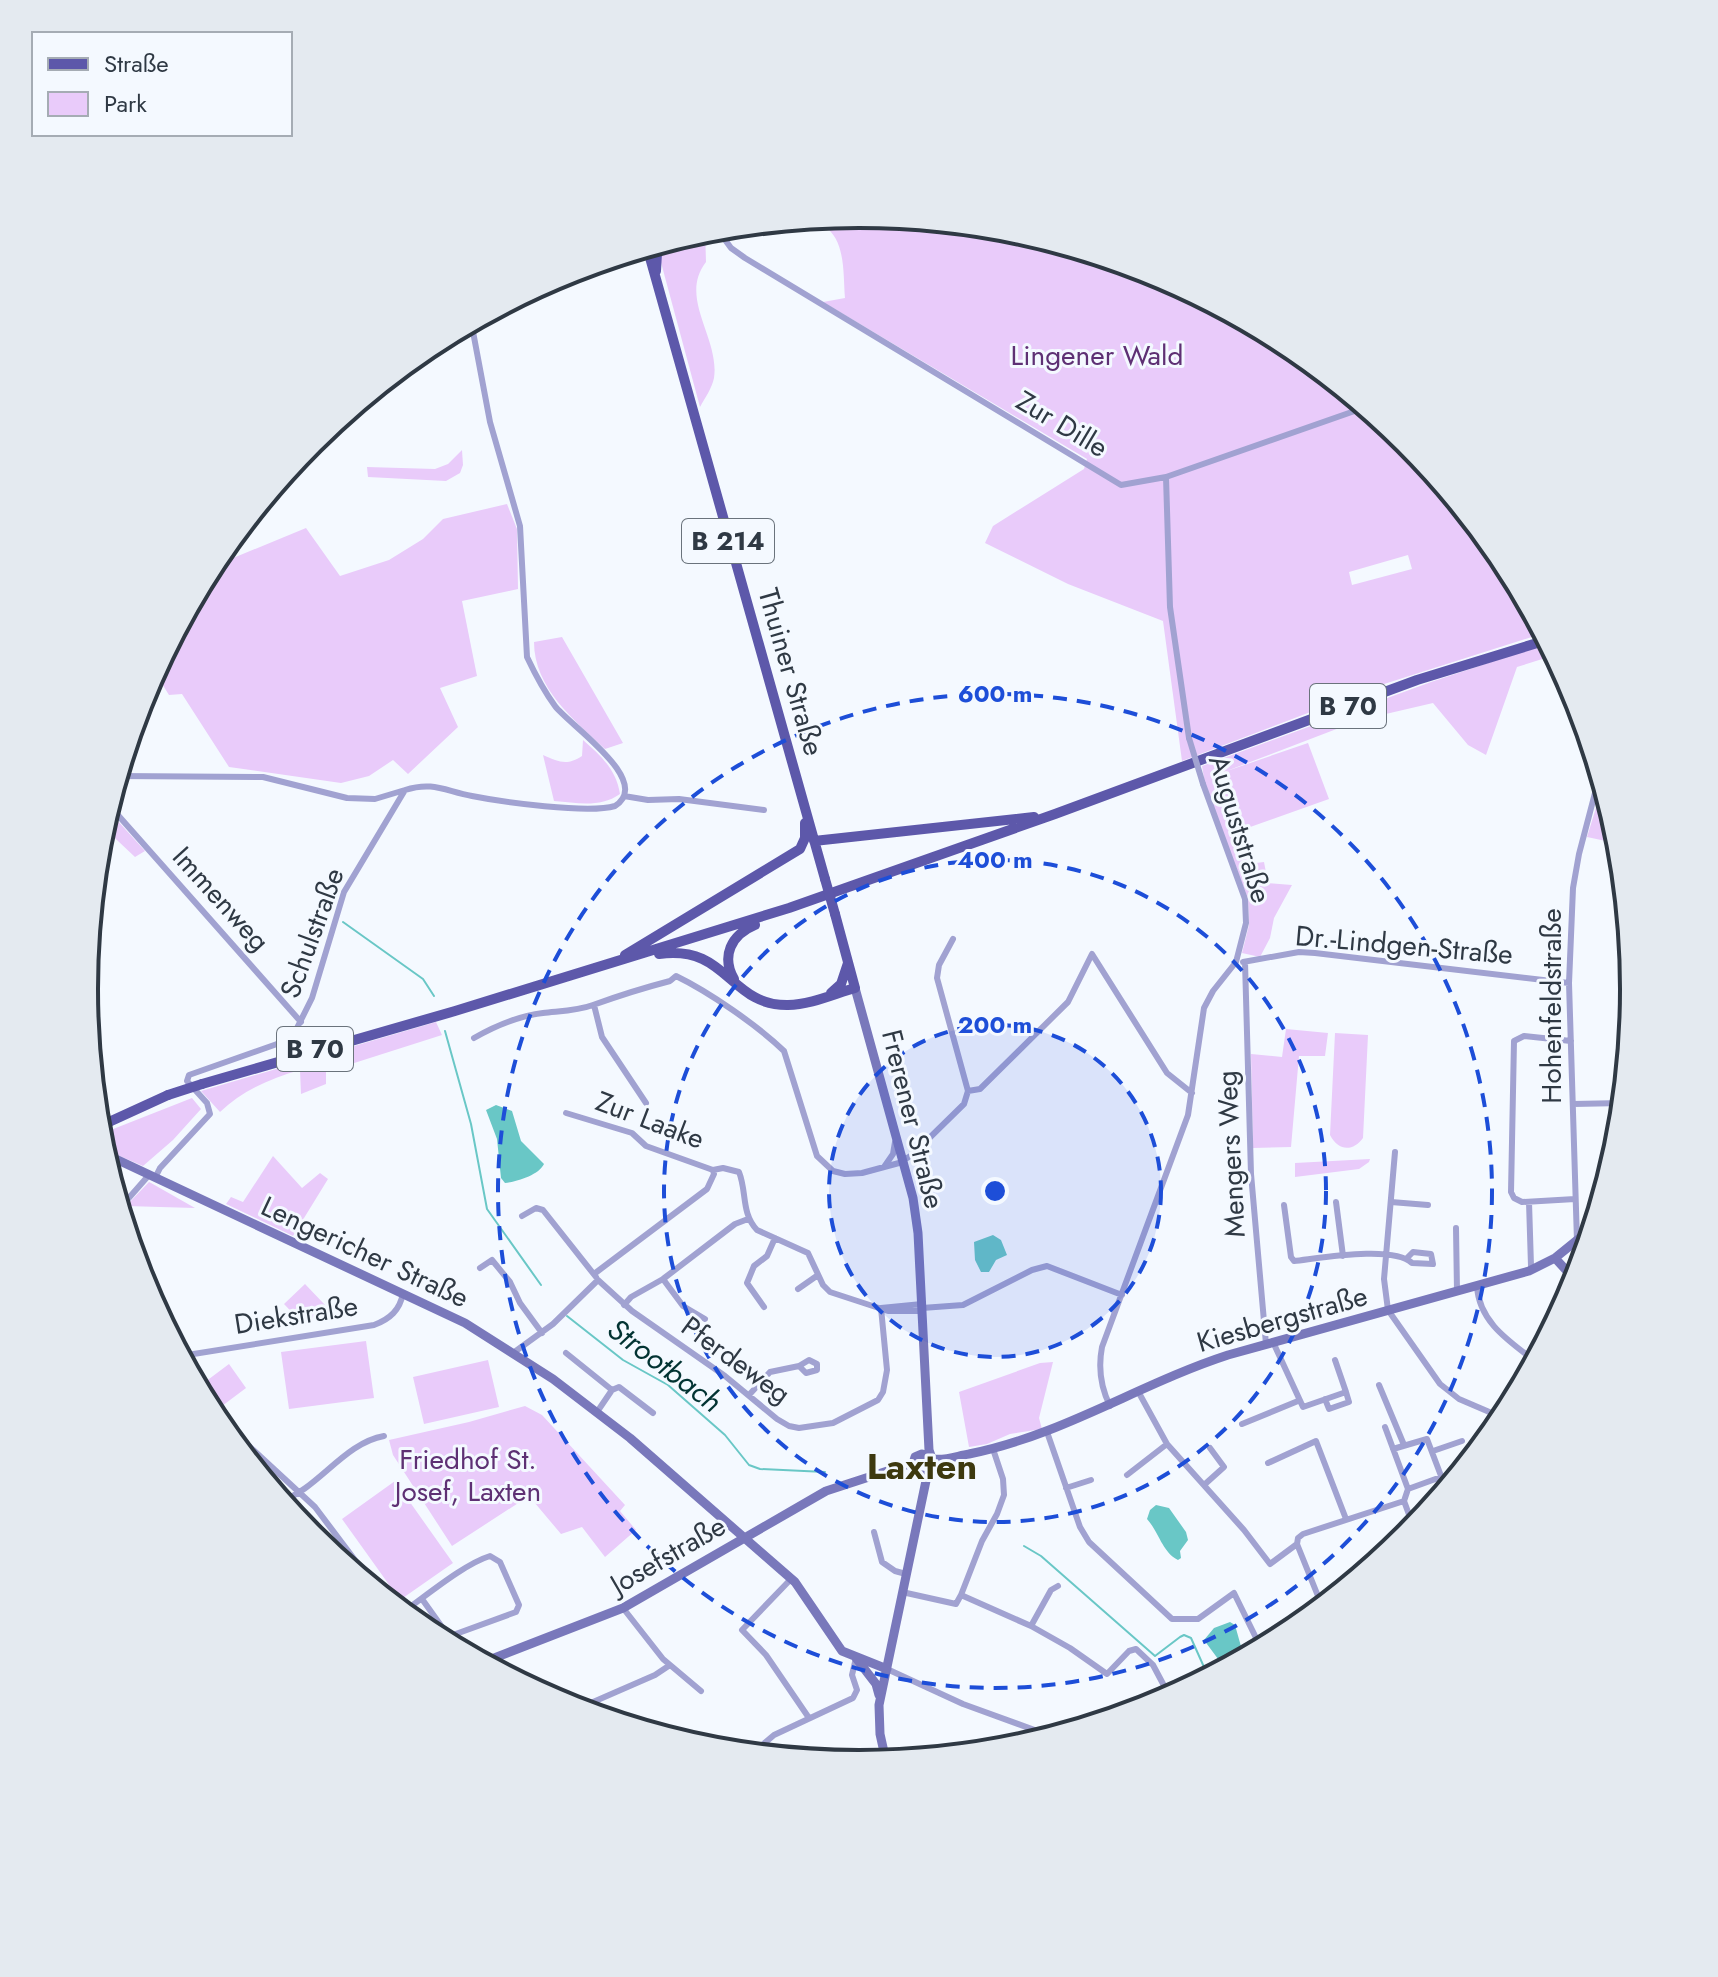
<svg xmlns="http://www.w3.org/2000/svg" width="1718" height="1977" viewBox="0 0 1718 1977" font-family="Jost,sans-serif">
  <rect width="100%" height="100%" fill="#f4f9ff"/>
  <path fill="#e9cbfa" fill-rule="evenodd" d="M859,214L1011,228L1156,273L1290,344L1407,441L1504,558L1544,633L1381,685L1182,761L1163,621L1068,584L985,543L993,526L1084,469L1087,459L823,302L845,298C843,274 846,240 824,226L732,232L728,226ZM1408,555L1412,569L1352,585L1349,572Z
    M705,229L706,262C678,298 720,338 714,378C712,388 705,398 700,407L656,244Z
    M462,450L463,465L460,473L446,481L368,477L367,467L435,469L448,464Z
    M507,504L517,529L518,589L462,601L477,676L440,688L458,727L408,774L393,760L369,776L341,783L229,767L182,694L169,695L154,671L209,568L306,528L340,576L389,560L423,539L443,519Z
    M562,637L623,743L605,749C574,720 534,688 534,642Z
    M1549,643L1555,655L1517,667L1486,755L1468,745L1433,703L1360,720L1224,772L1308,743L1329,799L1239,831L1222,787L1248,864L1264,862L1268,883L1292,885L1274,918L1270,938L1260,957L1242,953L1249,925L1248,899L1205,784L1202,766L1431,682Z
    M583,740C601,756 616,769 620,794C600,808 578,803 554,801L543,755C559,762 567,766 582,756Z
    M1599,798L1608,800L1620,844L1587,837Z
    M107,809L145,851L135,857L102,826Z
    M436,1022L442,1035L326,1072V1084L301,1094L300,1070C271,1078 242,1091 220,1112L201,1091Z
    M1286,1029L1328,1033L1325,1056H1299L1291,1147L1253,1148L1251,1054L1282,1057Z
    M1335,1033L1368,1035L1363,1138C1353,1152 1338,1151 1330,1135Z
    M192,1098L201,1109L173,1140L143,1166L101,1148L98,1135Z
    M273,1156L302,1188L320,1173L328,1179L293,1236L226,1204L231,1197L243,1202Z
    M1370,1159L1369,1162L1359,1169L1295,1177V1163Z
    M149,1182L151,1183L195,1208L126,1206Z
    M305,1284L326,1306L305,1326L284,1304Z
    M366,1341L374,1398L289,1409L281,1352Z
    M488,1360L499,1407L424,1424L413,1377Z
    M1053,1362L1039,1418L1042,1429L1010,1434L987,1444L969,1447L959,1392L1040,1363Z
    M229,1364L246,1388L222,1406L205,1382Z
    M525,1406L542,1415L625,1505L620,1511L636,1530L605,1557L582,1527L561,1534L529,1496L452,1546L393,1455L389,1440L469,1422Z
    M395,1481L453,1563L400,1600L342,1519Z"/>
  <path fill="#69c7c6" d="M496,1105L512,1111L521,1141L544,1164C539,1175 516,1182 505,1183L501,1178L497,1139L486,1110Z
    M993,1235L1001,1240L1007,1255L996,1260L989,1272H981L975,1260L974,1242Z
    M1156,1505L1169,1508L1186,1532L1188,1540L1180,1551L1181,1558L1178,1560C1162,1552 1159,1532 1147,1519L1150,1510Z
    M1230,1622L1235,1625L1242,1650L1233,1661L1221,1663L1204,1640L1214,1628Z"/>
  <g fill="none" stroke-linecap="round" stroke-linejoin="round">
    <path stroke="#69c7c6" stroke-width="2" d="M343,922L423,979L434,996
      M445,1031L471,1124L487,1209L541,1285
      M567,1316L623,1360L668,1385L725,1435L749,1465L760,1469L825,1472
      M1024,1546L1041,1556L1155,1656L1180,1637L1184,1635L1191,1638L1208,1676"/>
    <path stroke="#a1a2d1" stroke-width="6" d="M726,230L839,216
      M686,235L712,232L715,237H723
      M723,237L731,248L745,258L1121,485L1166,477L1366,407
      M1166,477L1170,607L1189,738
      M118,776L263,777L347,798L375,799L405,790
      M624,796L648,800L679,799L764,810
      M109,805L301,1022
      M953,939L939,965L937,978L968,1091
      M1243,962L1299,952L1315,953L1569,983
      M1245,962L1251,1174L1266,1344
      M594,1005L602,1037L646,1103
      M474,1038C495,1026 519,1016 543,1013C560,1011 577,1011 593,1005C618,996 643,988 670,981L676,976C709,992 757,1025 784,1051L817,1156L833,1171L845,1174L862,1173L899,1163L912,1155L964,1104L968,1091L980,1089L1068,1002L1092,954L1167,1073L1192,1093
      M1571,1041L1524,1036L1514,1041L1511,1192L1514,1198L1522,1202L1575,1199
      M1573,1104L1623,1103
      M566,1113L632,1133L646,1146L713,1170L723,1168L739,1172C747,1192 741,1213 757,1230L808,1253L823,1285L830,1292L888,1311H922
      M1395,1152L1384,1279L1388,1310L1440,1384L1459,1399L1494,1414L1501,1421
      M884,1167L893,1154L895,1142
      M155,1178L160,1168L210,1114L207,1103L187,1081L189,1075L277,1044L296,1030L312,998L344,892L405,790C433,781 445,791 472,796C502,802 588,814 615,806C654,781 569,725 555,706C544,691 535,674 527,657L520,526L490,422L471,321
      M1336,1202L1343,1256
      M1391,1202L1428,1205
      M1529,1202L1531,1266
      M1284,1205L1291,1257L1294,1261C1321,1258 1393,1245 1412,1263L1433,1264L1431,1254L1413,1252L1407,1258
      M120,1208L149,1175
      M522,1216L536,1208L543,1210L596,1277
      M1456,1228L1457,1291
      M1577,1241L1569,983L1573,888L1579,854L1600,774
      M480,1268L492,1260L510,1282L520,1303L542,1333
      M594,1274L707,1189L714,1174L713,1170
      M663,1279L683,1306L705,1319
      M1477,1286C1479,1322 1509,1341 1535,1361
      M798,1289L818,1275
      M624,1305L631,1297L663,1279L735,1224L748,1219
      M764,1307L747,1283L754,1266L767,1256L775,1238
      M881,1308L922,1304
      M922,1308L963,1305L1032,1270L1047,1266L1122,1295
      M1273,1342L1303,1407L1346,1392L1335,1360
      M513,1353L553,1324L598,1280L632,1311L725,1376L777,1419L789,1426L799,1428L833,1423L878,1400L883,1392L887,1370L881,1308
      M566,1353L612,1390L597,1412
      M181,1356L374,1325C390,1319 400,1310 403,1293
      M1379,1385L1404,1445
      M612,1390L619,1387L653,1413
      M1139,1393L1167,1444L1244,1530L1270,1564L1297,1544L1298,1538L1303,1534L1404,1501
      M749,1395L770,1372L799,1366L809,1360L817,1364V1370L806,1373L799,1366
      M1325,1399L1329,1409L1349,1402L1346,1392
      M1110,1406C1100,1386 1098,1368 1102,1347L1188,1115L1204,1008L1213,991L1236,962L1246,923L1245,899L1203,784
      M210,1410L315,1507L379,1592
      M1494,1414L1529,1371
      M1242,1424L1298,1401
      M1385,1427L1408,1489L1404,1501L1414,1528
      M1047,1432L1080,1527L1089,1542L1172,1619H1198L1234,1593L1261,1648
      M1393,1449L1427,1439L1446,1489
      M1433,1451L1462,1441
      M1268,1463L1316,1441L1346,1519
      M1127,1475L1167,1444
      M1204,1485L1224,1467L1210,1448
      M1066,1488L1091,1480
      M1408,1489L1441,1477
      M281,1501C318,1489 344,1443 384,1436
      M874,1532L882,1562L895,1571L906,1574
      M1297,1544L1322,1606
      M791,1579L742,1630L766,1655L809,1718
      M902,1592L956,1604L961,1595L1031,1626L1070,1648L1107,1674L1129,1651L1136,1649L1153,1665L1170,1697
      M961,1595L982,1541L997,1514L1004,1495L1003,1479L993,1449
      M623,1608L663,1659L701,1691
      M403,1612C426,1596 464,1564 490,1556L500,1562L519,1605L516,1612L453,1635L447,1634L422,1599
      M1031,1626L1051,1590L1058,1586
      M887,1669L963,1704L1051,1736
      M577,1709L655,1675L670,1665
      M753,1753L774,1735L853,1698L857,1690L852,1675L856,1658
      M841,1762L850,1758"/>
    <path stroke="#7978bb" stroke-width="9" d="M855,988L913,1198L918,1233L929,1450L935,1467L927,1476L916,1474L912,1467L915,1457L922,1454L931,1457
      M103,1153L465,1323L553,1379L630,1438L795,1582L842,1651L887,1669
      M1555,1258L1576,1281
      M933,1459C945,1461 957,1456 969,1454C1063,1435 1139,1384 1228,1355L1529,1271L1555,1258L1592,1228
      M856,1658L876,1684L879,1695
      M484,1662L623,1608L826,1491L912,1463
      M886,1761L880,1734L879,1705L927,1476"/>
    <path stroke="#5d58aa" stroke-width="10" d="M647,247L825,879
      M656,271L657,253L665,241
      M814,841L1034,817
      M659,954C728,944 729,1006 788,1005C810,1005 834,994 855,988L835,914
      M625,955L800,849L805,838V823
      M734,979C721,956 731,935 755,925
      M831,993L841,984L848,963
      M202,1084L455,1011L789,908L1055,814L1417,680L1547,640
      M98,1127L168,1095"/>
    <path stroke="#a1a2d1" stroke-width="6" d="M1189,738L1203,784"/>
    <path stroke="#5d58aa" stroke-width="10" d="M825,879L835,914
      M168,1095L202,1084"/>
  </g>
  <circle cx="995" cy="1191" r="166" fill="#1d4ed8" fill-opacity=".12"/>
  <g fill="none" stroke="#1d4ed8" stroke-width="4" stroke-dasharray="14 10">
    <circle cx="995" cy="1191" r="166"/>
    <circle cx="995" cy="1191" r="331"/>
    <circle cx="995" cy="1191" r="497"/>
  </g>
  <g text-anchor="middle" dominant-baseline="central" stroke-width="6" stroke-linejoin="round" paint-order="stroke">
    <g fill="#f4f9ff" stroke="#6a737c" stroke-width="2">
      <rect x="682" y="519" width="92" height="44" rx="6"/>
      <rect x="1310" y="684" width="76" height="44" rx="6"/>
      <rect x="277" y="1027" width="76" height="44" rx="6"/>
    </g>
    <g font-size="26" font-weight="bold" fill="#2f3944">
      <text x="728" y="541">B 214</text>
      <text x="1348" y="706">B 70</text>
      <text x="315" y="1049">B 70</text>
    </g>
    <g font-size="28" fill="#5e3074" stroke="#f4f9ff">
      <text x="1097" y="355">Lingener Wald</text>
      <text x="468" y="1459">Friedhof St.<tspan x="468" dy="32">Josef, Laxten</tspan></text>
    </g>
    <g font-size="28" fill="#2f3944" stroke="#f4f9ff">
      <text transform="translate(1062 424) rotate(31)">Zur Dille</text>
      <text transform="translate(791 672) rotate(74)">Thuiner Straße</text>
      <text transform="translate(1240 829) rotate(73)">Auguststraße</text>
      <text transform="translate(221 899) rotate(48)">Immenweg</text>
      <text transform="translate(312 933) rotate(-70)">Schulstraße</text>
      <text transform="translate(1404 945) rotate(5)">Dr.-Lindgen-Straße</text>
      <text transform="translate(1551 1006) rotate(-90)">Hohenfeldstraße</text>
      <text transform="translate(913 1119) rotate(76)">Frerener Straße</text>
      <text transform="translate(650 1120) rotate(21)">Zur Laake</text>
      <text transform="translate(1231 1154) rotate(-93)">Mengers Weg</text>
      <text transform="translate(365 1252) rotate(25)">Lengericher Straße</text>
      <text transform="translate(296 1315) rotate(-9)">Diekstraße</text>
      <text transform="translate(1282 1319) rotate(-16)">Kiesbergstraße</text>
      <text transform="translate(736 1360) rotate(36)">Pferdeweg</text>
      <text transform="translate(668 1555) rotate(-30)">Josefstraße</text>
    </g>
    <g font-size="30" font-style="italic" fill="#023332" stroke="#f4f9ff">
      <text transform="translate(665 1365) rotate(37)">Strootbach</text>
    </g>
    <g font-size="36" font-weight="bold" fill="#3d390f" stroke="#f4f9ff">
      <text x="922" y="1466">Laxten</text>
    </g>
  </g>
  <path d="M0 0H1718V1977H0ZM98 989a761 761 0 1 1 1522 0a761 761 0 1 1-1522 0Z" fill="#e4eaf0" fill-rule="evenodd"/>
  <path fill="none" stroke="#2f3944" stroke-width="4" d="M98 989a761 761 0 1 1 1522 0a761 761 0 1 1-1522 0Z"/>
  <circle cx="995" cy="1191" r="12" fill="#1d4ed8" stroke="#f4f9ff" stroke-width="4"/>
  <g font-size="24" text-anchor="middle" font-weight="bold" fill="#1d4ed8" stroke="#f4f9ff" stroke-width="6" stroke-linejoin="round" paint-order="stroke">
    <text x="995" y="702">600 m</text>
    <text x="995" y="868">400 m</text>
    <text x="995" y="1033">200 m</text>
  </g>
  <rect x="32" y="32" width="260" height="104" fill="#f4f9ff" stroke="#a5acb4" stroke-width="2"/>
  <rect x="48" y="58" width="40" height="12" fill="#5d58aa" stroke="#a5acb4" stroke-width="2"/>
  <text x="104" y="72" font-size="24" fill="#2f3944">Straße</text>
  <rect x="48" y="92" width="40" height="24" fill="#e9cbfa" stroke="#a5acb4" stroke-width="2"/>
  <text x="104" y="112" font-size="24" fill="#2f3944">Park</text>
</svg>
